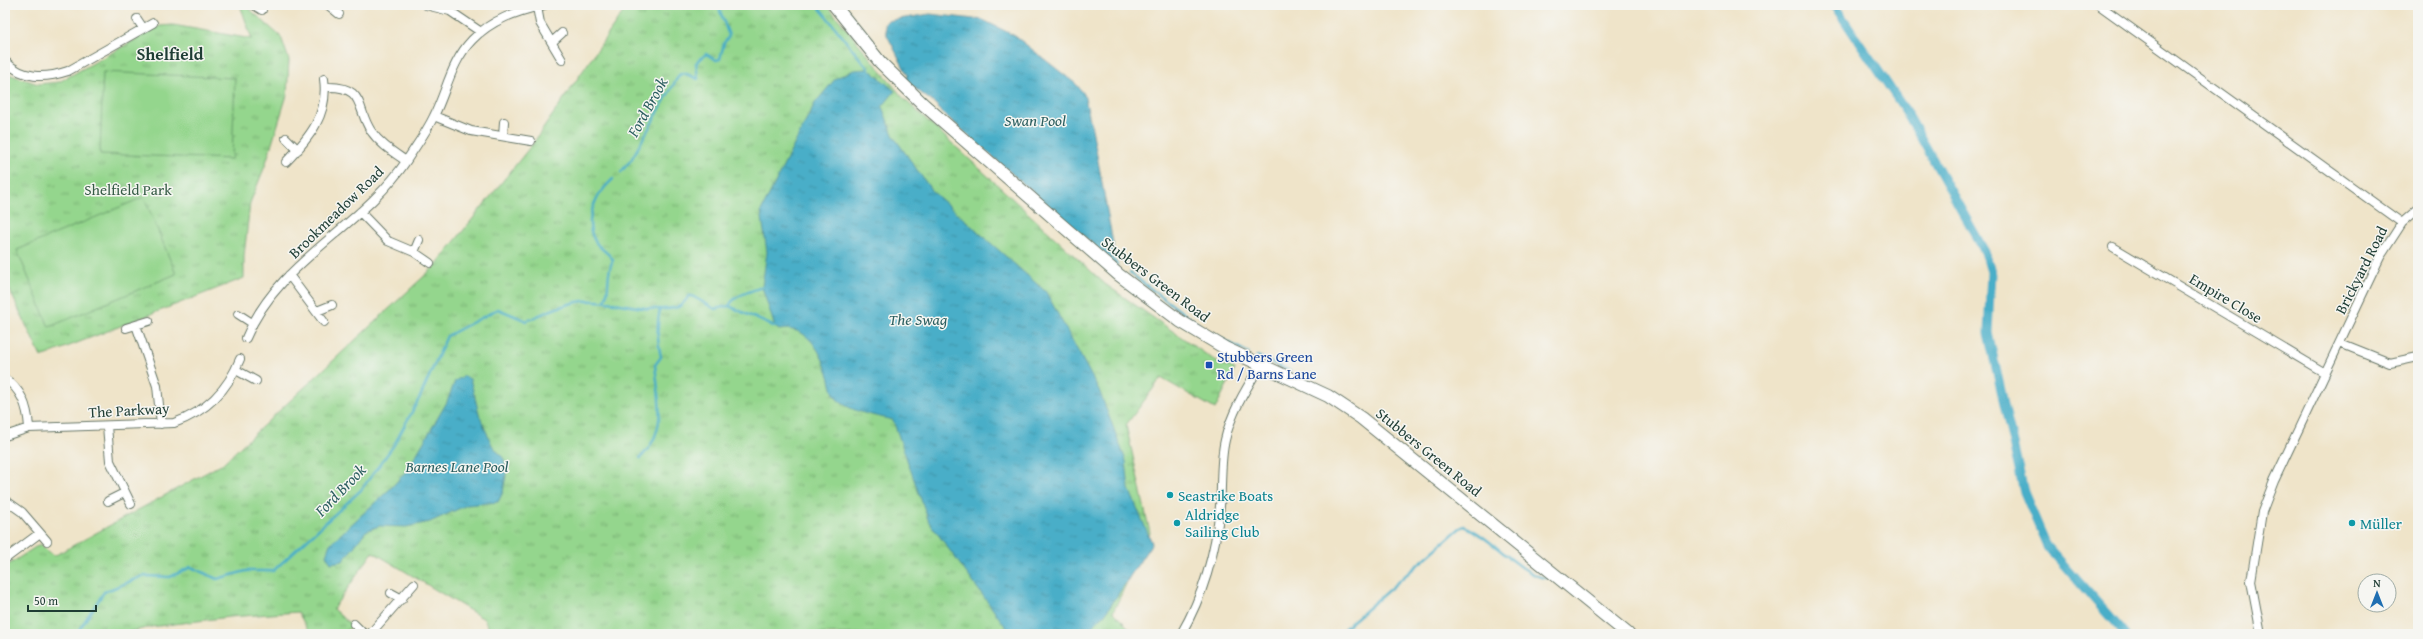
<svg xmlns="http://www.w3.org/2000/svg" width="2423" height="639" viewBox="0 0 2423 639" font-family="'Gentium Book Plus',serif">
  <defs>
    <pattern id="park-tufts" width="24" height="20" patternUnits="userSpaceOnUse"><rect width="24" height="20" fill="#94d68d"/><path d="M3 7l-1-3M5 7V3M7 7l1-3M15 17l-1-3M17 17v-4M19 17l1-3" fill="none" stroke="#78af74"/></pattern>
    <pattern id="water-ripples" width="26" height="14" patternUnits="userSpaceOnUse"><rect width="26" height="14" fill="#49aec8"/><path d="M2 4q2-2 4 0t4 0M15 11q2-2 4 0t4 0" fill="none" stroke="#3c8fa3"/></pattern>
  </defs>
  <rect width="100%" height="100%" fill="#f6f6f2"/>
  <filter id="ink" filterUnits="userSpaceOnUse"><feTurbulence type="fractalNoise" baseFrequency=".025" numOctaves="2"/><feDisplacementMap in="SourceGraphic" scale="8" xChannelSelector="R" yChannelSelector="G"/><feConvolveMatrix kernelMatrix="1 2 1 2 8 2 1 2 1" color-interpolation-filters="sRGB"/></filter>
  <filter id="wash" filterUnits="userSpaceOnUse"><feTurbulence type="fractalNoise" baseFrequency=".012" numOctaves="4" result="noise"/><feDisplacementMap in="SourceGraphic" scale="16" xChannelSelector="R" yChannelSelector="G"/><feGaussianBlur stdDeviation="0.9" result="paint"/><feColorMatrix in="noise" values="0 0 0 0 0 0 0 0 0 0 0 0 0 0 0 0 0 1.4 0 .05"/><feComposite in="paint" operator="in"/></filter>
  <g filter="url(#wash)">
    <rect width="100%" height="100%" fill="#efe4c9"/>
    <path fill="url(#park-tufts)" stroke="#5a8a60" d="M240,5H245L281,37L289,60L287,95L265,166L250,203L244,256V278L41,357L5,280V78L8,74L38,84L59,82L160,26L173,25L252,39Z
      M628,5H827L904,99L1105,284L1217,362L1235,369L1215,409L1161,378L1126,425L1150,533L1113,612L1135,634H492L484,619L373,552L333,609L352,626L342,634H310L298,612L229,617L151,627L120,634H5V567L40,544L54,556L222,464L435,266L534,142Z"/>
    <path fill="#94d68d" stroke="#5a8a60" d="M103,72L235,78L232,159L100,154Z
      M144,197L176,274L49,327L17,250Z"/>
    <path fill="url(#water-ripples)" stroke="#34767e" d="M930,14L983,20L1015,36L1076,84L1084,94L1092,128L1115,254L1106,256L937,108L938,106L904,80L908,76L886,33L885,24L887,21Z
      M869,69L895,91L882,107L894,137L932,191L1046,292L1099,390L1126,461L1129,489L1152,543L1105,614L1084,634H1011L929,522L893,420C874,415 852,413 837,399C833,394 831,385 830,379C822,354 809,324 779,330L775,327L762,287L767,252L761,211L815,103L836,78L854,70Z
      M464,376L470,379L480,417L492,445L504,459L506,475L503,492L498,502L467,505L430,522L406,527L379,526L366,531L343,561L331,563L326,555L330,544L392,487L408,469L447,402L455,381Z"/>
    <g fill="none" stroke-linecap="round" stroke-linejoin="round">
      <path stroke="#49aec8" stroke-width="2.5" d="M817,5C835,26 850,48 869,69
        M621,172L631,160L679,75L684,73L698,79L696,63L706,54L716,60L720,59L724,43L729,36L720,11V5
        M1109,256L1117,264
        M1130,273L1199,325
        M605,301C611,285 605,276 613,260C609,253 602,250 597,244C581,222 595,195 613,179
        M729,306L775,327
        M1214,335L1249,353
        M1257,356L1290,371
        M640,458C668,431 659,400 655,365L661,357C657,340 656,326 660,309
        M72,634L77,633L104,592L143,576L170,577L191,567L217,579L246,571H273L361,490L394,445L420,397L447,336L498,309L527,321C545,312 563,304 583,301C613,298 650,315 678,307C683,305 685,301 689,296H692L715,309L729,306C734,295 752,291 762,287
        M1338,634L1460,528L1464,526C1489,535 1525,578 1546,578"/>
      <path stroke="#49aec8" stroke-width="9" d="M1834,5L1907,113L1985,252L1991,272L1988,333L2024,492L2047,546L2125,634"/>
    </g>
  </g>
  <g filter="url(#ink)">
    <g fill="none" stroke-linecap="round" stroke-linejoin="round">
      <defs>
        <path id="street" d="M254,5L262,10
          M328,5L339,14
          M426,5L450,11L481,32
          M2099,5L2402,223
          M537,7L540,23L562,60
          M137,19L143,28
          M552,42L562,33
          M5,61C23,79 44,79 68,71L153,23
          M325,87C366,85 356,109 371,131C380,144 393,152 406,161
          M434,116L471,131L531,141
          M503,135L504,122
          M286,138L298,150
          M286,162C309,138 329,115 324,79
          M360,212L388,241L414,252L430,263
          M2113,247L2325,373
          M414,252L419,240
          M289,275L324,322
          M317,311L332,305
          M238,314L252,323
          M136,325L157,386L161,424
          M126,328L149,321
          M246,338C279,259 362,228 407,160C416,146 427,131 434,116C447,90 451,62 472,40C491,20 517,11 544,5
          M2340,343L2390,363L2418,357
          M236,370L256,381
          M5,379C23,390 28,409 29,428
          M107,426L110,461L131,504
          M5,436L29,428L174,423C205,412 228,390 240,359
          M5,500L22,512L47,541
          M108,501L124,493
          M5,559L40,533
          M391,593L402,599
          M354,624L364,634
          M370,634L414,584
          M1181,634C1203,596 1216,550 1220,506C1222,484 1220,461 1225,440C1231,413 1246,389 1260,366
          M2261,634L2251,581L2262,512L2274,481L2380,257L2402,223L2418,209"/>
        <path id="secondary" d="M834,5L880,62L923,104L1119,275L1180,321L1225,348L1328,396L1361,418L1628,634"/>
      </defs>
      <use href="#street" stroke="#687768" stroke-width="10"/>
      <use href="#secondary" stroke="#687768" stroke-width="14"/>
      <use href="#street" stroke="#fff" stroke-width="8"/>
      <use href="#secondary" stroke="#fff" stroke-width="12"/>
    </g>
  </g>
  <rect fill="#1a4fb4" stroke="#f6f6f2" stroke-width="1.5" x="1205" y="361" width="8" height="8" rx="2"/>
  <g fill="#0f9aa8" stroke="#f6f6f2" stroke-width="1.5">
    <circle cx="1170" cy="495" r="4"/>
    <circle cx="1177" cy="523" r="4"/>
    <circle cx="2352" cy="523" r="4"/>
  </g>
  <g text-anchor="middle" dominant-baseline="central" stroke-width="3" stroke-linejoin="round" paint-order="stroke">
    <g font-size="15" fill="#365c46" stroke="#f6f6f2">
      <text x="128" y="189">Shelfield Park</text>
    </g>
    <g font-size="15" fill="#1f3d34" stroke="#f6f6f2">
      <text transform="translate(336 212) rotate(-44)">Brookmeadow Road</text>
      <text transform="translate(2361 270) rotate(-63)">Brickyard Road</text>
      <text transform="translate(1156 279) rotate(37)">Stubbers Green Road</text>
      <text transform="translate(2226 298) rotate(31)">Empire Close</text>
      <text transform="translate(129 410) rotate(-3)">The Parkway</text>
      <text transform="translate(1429 452) rotate(39)">Stubbers Green Road</text>
    </g>
    <g font-size="15" fill="#164399" stroke="#f6f6f2" text-anchor="start">
      <text x="1217" y="356">Stubbers Green<tspan x="1217" dy="17">Rd / Barns Lane</tspan></text>
    </g>
    <g font-size="15" fill="#0d838f" stroke="#f6f6f2" text-anchor="start">
      <text x="1178" y="495">Seastrike Boats</text>
      <text x="1185" y="514">Aldridge<tspan x="1185" dy="17">Sailing Club</tspan></text>
      <text x="2360" y="523">Müller</text>
    </g>
    <g font-size="16" font-style="italic" fill="#2c5f60" stroke="#f6f6f2">
      <text transform="translate(647 107) rotate(-61)">Ford Brook</text>
      <text x="1035" y="120">Swan Pool</text>
      <text x="918" y="319">The Swag</text>
      <text x="457" y="466">Barnes Lane Pool</text>
      <text transform="translate(340 490) rotate(-46)">Ford Brook</text>
    </g>
    <g font-size="17" font-weight="bold" fill="#1f3d34" stroke="#f6f6f2">
      <text x="170" y="53">Shelfield</text>
    </g>
  </g>
  <rect width="2423" height="639" fill="none" stroke="#f6f6f2" stroke-width="20"/>
  <g transform="translate(2377 593)"><circle r="19" fill="#f6f6f2" stroke="#a0aca6"/>
  <path d="M0-3L7 15L0 10L-7 15Z" fill="#1f6fb2"/>
  <text y="-6" font-size="11" font-weight="bold" text-anchor="middle" fill="#1f3d34">N</text>
  </g>
  <path d="M28 605v6h68v-6" fill="none" stroke="#1f3d34" stroke-width="2"/>
  <text x="34" y="605" font-size="12" fill="#1f3d34" stroke="#f6f6f2" stroke-width="3" paint-order="stroke">50 m</text>
</svg>
